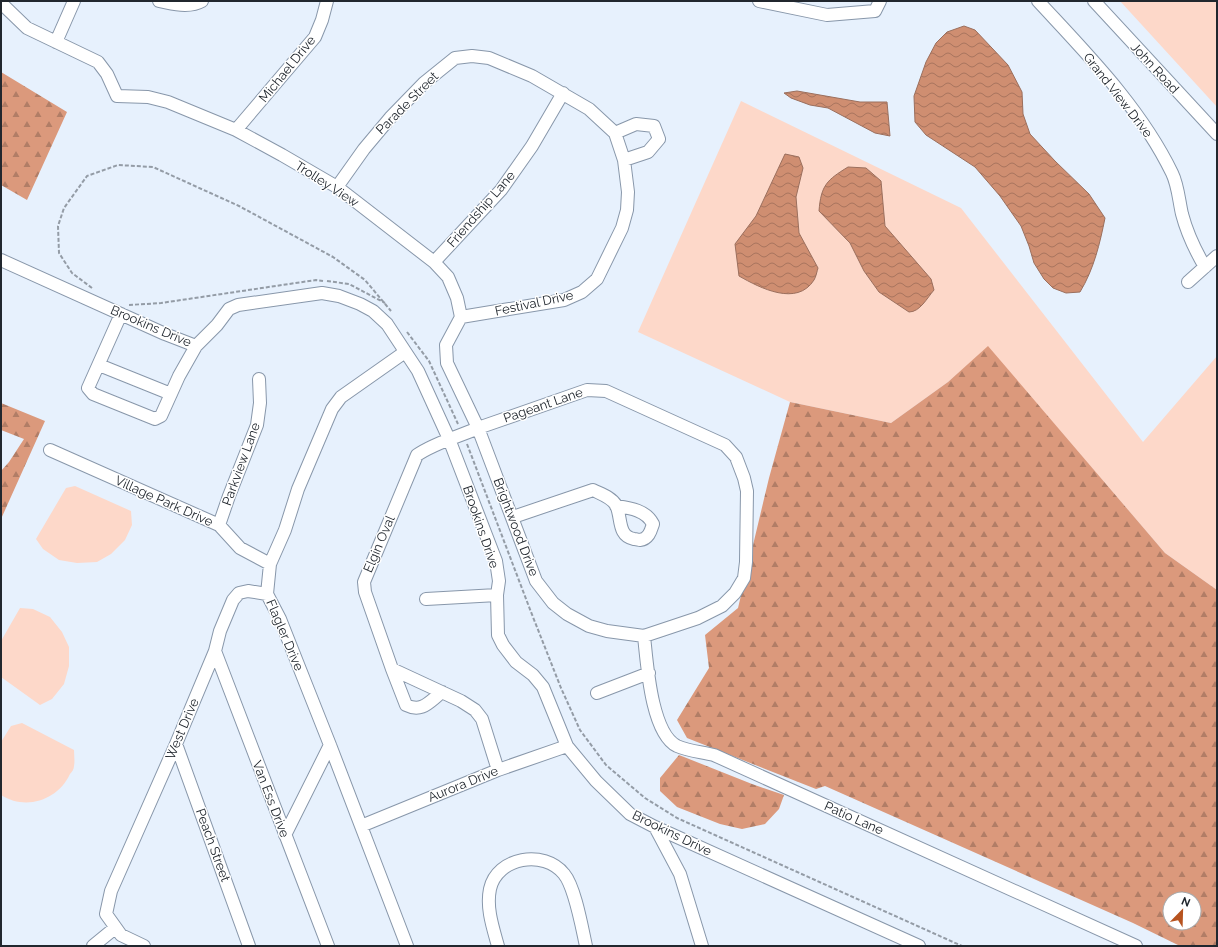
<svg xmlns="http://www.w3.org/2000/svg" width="1218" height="947" viewBox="0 0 1218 947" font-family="Raleway,sans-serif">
  <defs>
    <pattern id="forest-firs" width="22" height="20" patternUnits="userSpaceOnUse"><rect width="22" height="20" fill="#db997c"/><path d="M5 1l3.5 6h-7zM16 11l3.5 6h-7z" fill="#b17d66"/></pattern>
    <pattern id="water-waves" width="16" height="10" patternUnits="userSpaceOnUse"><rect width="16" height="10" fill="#cf8e71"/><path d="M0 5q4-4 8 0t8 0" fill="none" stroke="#a8745d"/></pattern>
  </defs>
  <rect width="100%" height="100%" fill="#e7f1fd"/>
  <path fill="#fdd8c9" d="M1120,1H1217V107Z
    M741,101L961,208L1143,442L1217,356V590L1165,553L988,347L948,382L891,423L790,402L638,332Z
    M75,486L131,511L132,525L125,540L111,554L97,562L77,563L59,560L43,549L36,539L66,488Z
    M20,608L33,609L50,617L62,632L69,647V666L64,684L52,699L40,705L1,677V641Z
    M22,723L74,750C74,755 75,761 74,766C74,769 72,772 70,774C58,800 26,811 1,795V742L11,726Z"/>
  <path fill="url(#forest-firs)" fill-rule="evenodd" d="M1,72L67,112L27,200L1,185Z
    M988,346L1165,553L1217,590V946H1180L1133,923L825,786L816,789L687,738L677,720L709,668L705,635L738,608L769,478L790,402L891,423L948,382ZM1170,899H1194V923H1170Z
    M1,403L45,421L1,519V471L9,462L24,439L1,430Z
    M679,755L752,784L784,795L779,809L765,824L742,829L720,824L677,807L660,791V778Z"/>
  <path fill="url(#water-waves)" stroke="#9b6f5d" d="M964,26L975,30L1008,65L1022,92L1023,114L1030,134L1055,161L1089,194L1105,218C1100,243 1094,269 1080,292L1066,293L1053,288L1044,279L1034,263L1029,246L1021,226L1000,196L975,167L926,135L915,122L914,96L926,62L936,43L947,32Z
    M797,91L860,102H887L890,136L875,133L828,108L810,105L791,98L784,93Z
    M785,154L799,157L803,168L796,197L799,233L818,268C817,271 816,277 814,280C797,307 760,288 739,276L735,244L756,216Z
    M848,167L866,168L881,181L885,226L931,279L934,290C927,298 920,312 909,312L879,292L864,271L850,243L819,211C821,185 827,180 848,167Z"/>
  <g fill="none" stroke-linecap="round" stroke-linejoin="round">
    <defs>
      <path id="minor" d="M159,1C172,4 190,8 202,1
        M759,1L827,15L875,11L880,1
        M1038,1C1087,54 1140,107 1172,173C1178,185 1179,201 1182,214C1187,233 1195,250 1205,267
        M1094,1L1217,134
        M1,3L27,28L98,62L107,74L117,96L148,97L168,102L236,130L282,155L337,187L434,262L448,277L457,298L461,317L446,345L447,363L478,428L536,581L553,603L567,614L589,626L607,631L644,636L698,618L722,606L735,593L744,578L746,562L747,491L744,478L736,457L725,445L606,391L587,390L478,428C458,437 436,442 417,455L364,582L365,592L392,669L461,701L475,710L482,719L498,770
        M56,42L74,1
        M236,130L315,37L322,20L327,1
        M615,133L636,124L654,126L659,139L648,152L624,160
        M337,187L364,149L390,118L424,83L455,58L472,56L489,58L532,76L589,109L615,133L624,160L628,192L627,210L622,228L597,279L582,292L564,300L461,317
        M1,260L165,334L196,346
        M434,262L501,190L532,146L563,93
        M1188,282L1217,256
        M121,314L88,388L93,394L155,419L161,416L179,376L196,346L217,325L229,309L238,305L322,293L339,296L360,304L373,311L387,324L418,371L449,439L496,561L499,581L497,595L498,635L503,645L516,662L533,675L543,687L567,746L596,781L630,814L655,827L919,946
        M405,352L341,397L332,409L298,489L285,530L270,564L267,594L280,619L330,745L407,946
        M99,365L171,394
        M50,450L219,525L240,548L270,564
        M513,517L593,490C601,494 611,497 616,505C622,517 617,536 634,539C635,539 640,540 640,540C649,539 651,530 653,524C646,510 630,508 616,506
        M219,525L229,496L257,425L260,403L259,379
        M426,599L497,595
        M644,636C647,663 651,733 677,746C688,751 702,752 714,755L1136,946
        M215,651L328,946
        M392,669L406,705C422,713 429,702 442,692
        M597,693L649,673
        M176,744L249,946
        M361,826L498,770L567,746
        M655,827L680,874L702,946
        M285,835L330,745
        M93,946L115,928
        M144,946L121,935L106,914L111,891L176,744L215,651L220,631L233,600L239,593L248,591L267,594
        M498,946C493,928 486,908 490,889C497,857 544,849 564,874C575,887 582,928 586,946"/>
    </defs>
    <use href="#minor" stroke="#8897aa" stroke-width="14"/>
    <path stroke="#949ca6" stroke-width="2" stroke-dasharray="4 2" stroke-linecap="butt" d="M327,281L349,284L385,303
      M92,288L72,273L59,253L58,226L64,208L87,176L118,165L153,167L239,206L333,257L365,280L391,311
      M129,305L161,303L316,280L323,281
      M407,332L429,361L458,424
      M467,444L531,612L561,688L580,730L606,765L645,798L677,818L962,946"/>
    <use href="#minor" stroke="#fff" stroke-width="12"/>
  </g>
  <g text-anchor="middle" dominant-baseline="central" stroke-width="3" stroke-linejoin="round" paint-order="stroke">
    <g font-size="13" fill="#21272e" stroke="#fff">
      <text transform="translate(1155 68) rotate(47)">John Road</text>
      <text transform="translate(287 69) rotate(-51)">Michael Drive</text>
      <text transform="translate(1118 95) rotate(52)">Grand View Drive</text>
      <text transform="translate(407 103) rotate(-45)">Parade Street</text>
      <text transform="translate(327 184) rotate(33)">Trolley View</text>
      <text transform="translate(481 209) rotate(-49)">Friendship Lane</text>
      <text transform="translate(534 303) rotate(-12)">Festival Drive</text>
      <text transform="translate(151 326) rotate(23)">Brookins Drive</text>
      <text transform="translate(543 405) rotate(-19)">Pageant Lane</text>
      <text transform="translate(241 464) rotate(-70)">Parkview Lane</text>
      <text transform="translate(164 501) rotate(24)">Village Park Drive</text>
      <text transform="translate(481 527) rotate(71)">Brookins Drive</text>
      <text transform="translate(516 527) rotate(69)">Brightwood Drive</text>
      <text transform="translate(379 544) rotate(-67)">Elgin Oval</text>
      <text transform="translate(285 635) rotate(67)">Flagler Drive</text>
      <text transform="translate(182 729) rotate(-67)">West Drive</text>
      <text transform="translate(463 784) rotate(-22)">Aurora Drive</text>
      <text transform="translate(271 799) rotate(69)">Van Ess Drive</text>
      <text transform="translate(854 818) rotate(24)">Patio Lane</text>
      <text transform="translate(672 833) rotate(26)">Brookins Drive</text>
      <text transform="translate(213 845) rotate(70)">Peach Street</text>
    </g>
  </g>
  <rect width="1218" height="947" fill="none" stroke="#21272e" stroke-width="4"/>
  <g transform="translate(1182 911) rotate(23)"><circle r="19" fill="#ffffff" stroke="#a6a9ab"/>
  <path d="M0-3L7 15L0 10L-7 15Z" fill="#b7531f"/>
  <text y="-6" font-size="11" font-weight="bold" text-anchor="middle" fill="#21272e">N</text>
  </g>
</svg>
